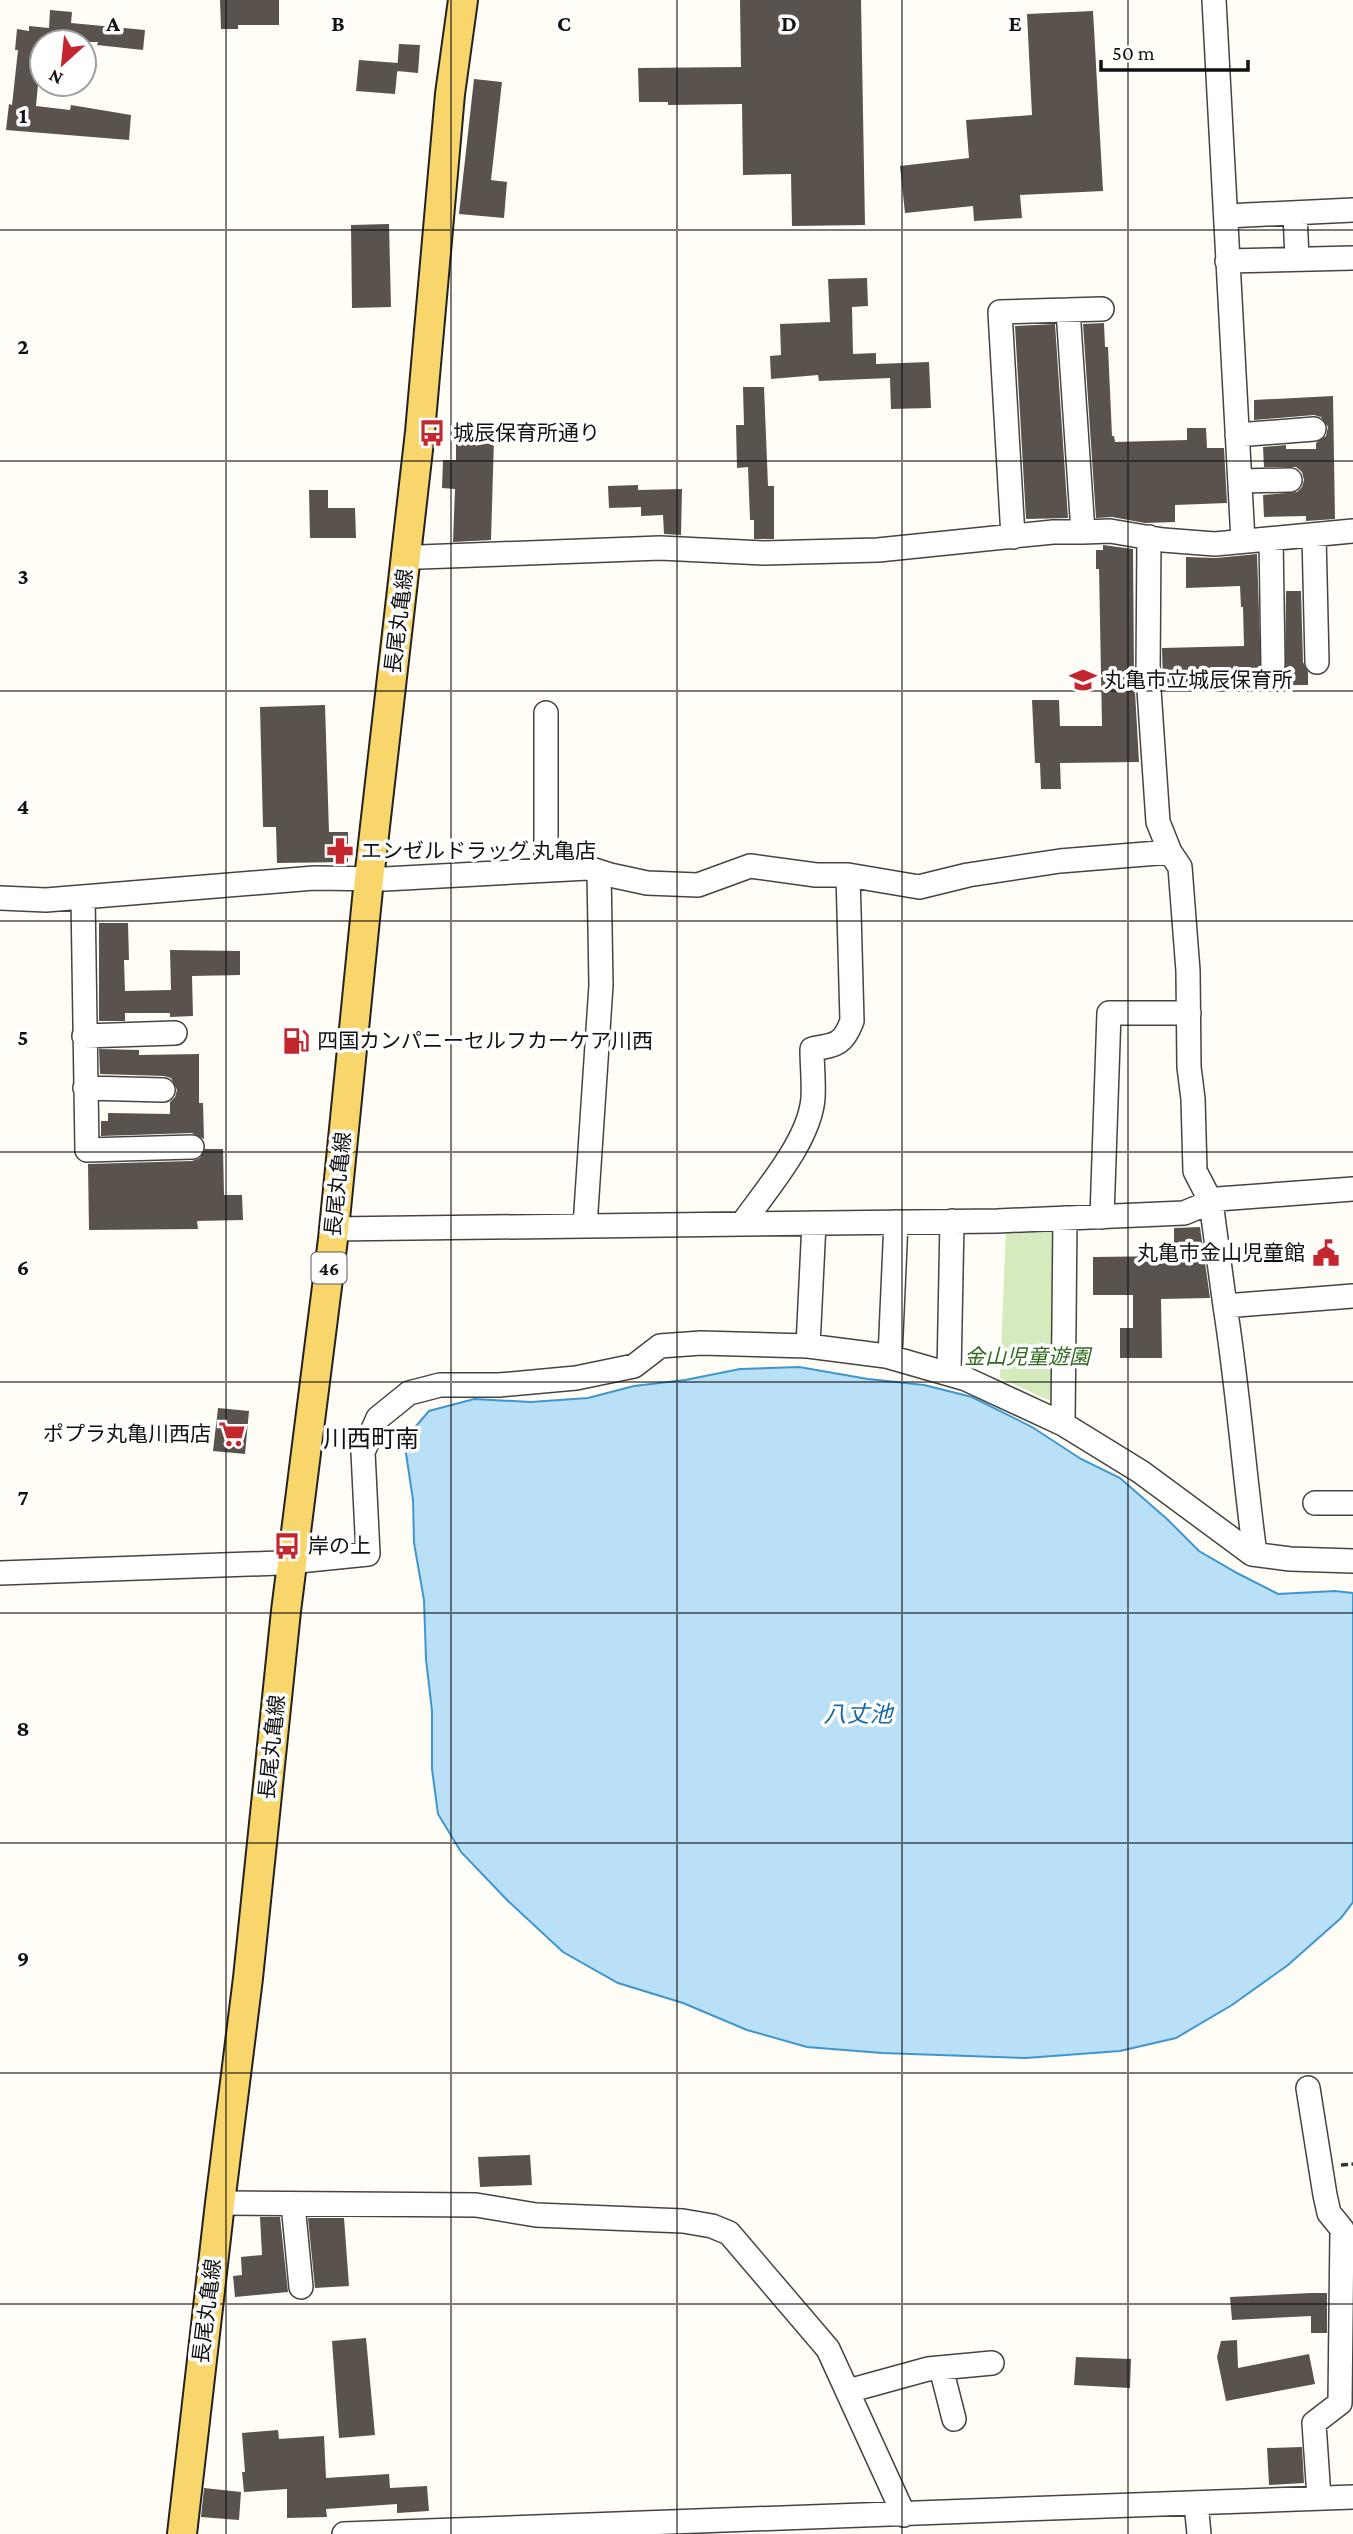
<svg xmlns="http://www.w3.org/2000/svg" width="1353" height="2534" viewBox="0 0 1353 2534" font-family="'Crimson Pro','Noto Sans JP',serif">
  <rect width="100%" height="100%" fill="#fffdf5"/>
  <path fill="#d5ebbd" d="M1006,1229L1051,1230L1056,1238L1051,1401L1000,1378Z"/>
  <path fill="#b9e0f7" stroke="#3f96cf" stroke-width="2" d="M799,1367L868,1379L924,1385L972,1397L1032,1427L1081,1459L1120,1478L1167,1519L1199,1551L1237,1573L1278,1594L1335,1591L1353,1593V1902L1341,1918L1288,1965L1232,2005L1176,2038L1120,2051L1026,2058L882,2053L807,2047L747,2030L683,2003L618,1983L563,1952L508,1901L461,1852L438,1814L432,1769V1711L426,1659L424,1600L414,1543L413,1500L404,1440L429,1411L474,1399L531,1402L588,1398L634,1386L685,1380L740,1369Z"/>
  <path fill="#5a524d" d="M220,0H279V25H238V29H221Z
    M740,0H861L865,225L792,226L791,174L743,175L742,104L668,105V102H639L638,68L741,67Z
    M50,10L72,12L71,23L145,30L143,50L97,45L98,42H42L36,106L70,110L71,105L131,115L129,140L6,130L9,104L12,105L18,50H15L17,29L29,31V26L49,28Z
    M1093,11L1103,191L1020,195L1022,218L974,221L973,206L905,213L900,166L969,158L966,120L1032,115L1027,14Z
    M399,44L420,45L418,73L397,71Z
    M359,60L398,63L395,94L356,91Z
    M474,79L502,82L491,180L507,182L504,218L459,214Z
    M389,224L391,307L352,308L351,225Z
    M867,278L868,306L852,307L853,354L876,353V364L929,362L931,408L891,409L890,378L819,381L818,375L771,379L770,356L781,355L780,324L830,322L828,279Z
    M1104,323L1105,347H1108L1112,436H1114L1115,442L1187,440V428H1206L1207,448H1224L1227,503L1175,505V522L1145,523L1112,517L1096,518L1083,324Z
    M1055,324L1068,518L1026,519L1015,326Z
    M743,387H764L768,486H774V539H754V520H750L748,467L737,468L736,425H744Z
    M1333,396L1335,519L1306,521V516L1264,517L1263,495L1297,492L1302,487L1304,480L1302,472L1296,467H1264L1263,447L1286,445V449H1316V443L1326,436L1328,427L1321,417L1314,415L1254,420V400Z
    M456,436L494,438L491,540L453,542L455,489L442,488L443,460H456Z
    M638,485V490L682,489L681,535L664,534L663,515L641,516V507L609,508L608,486Z
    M309,490H328V508H355L356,538H310Z
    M1103,545L1133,549L1134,675L1139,762L1060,763L1061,789H1041L1040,763H1035L1032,700H1059L1060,726H1102L1099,569H1096V550H1103Z
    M1257,554L1261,671L1266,676L1274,678L1281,676L1285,670L1286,591H1301L1303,662L1308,672V685L1163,686L1162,648L1244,646L1243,607H1241L1240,586L1186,588V557L1216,558Z
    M325,705L329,832H348V862L277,863L276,827H263L260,707Z
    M99,923H128L129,960H124L125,991L171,990L170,950L240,951V975L192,976L193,1016L170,1017V1013H125V1021H99Z
    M99,1049L139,1050V1055L199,1054V1103H203L204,1139L192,1133L101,1136V1121H108V1113L170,1114V1102L175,1097L177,1090L171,1078L164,1076L100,1074Z
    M205,1149H223L224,1195H242L243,1220L197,1221L198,1229L89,1230L88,1164L192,1161L200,1158Z
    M1200,1227L1210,1298L1161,1299L1162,1358H1120V1328H1133V1295H1093V1257L1174,1256V1228Z
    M218,1408L249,1411L245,1454L213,1451Z
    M530,2155L532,2185L480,2187L478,2157Z
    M260,2217H280L288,2292L235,2297L233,2276L242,2275L241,2257L262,2255Z
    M308,2218H344L349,2286L315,2288Z
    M1311,2293H1327V2333H1311V2316L1232,2320L1230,2297Z
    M366,2338L375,2435L339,2438L332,2341Z
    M1237,2340L1238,2368L1309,2354L1315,2384L1226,2401L1217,2357L1221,2341Z
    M1076,2357L1131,2359L1130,2388L1074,2385Z
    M278,2430L279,2439L324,2436L326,2478L389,2474L390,2488L427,2486L429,2511L397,2513V2504L326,2509L327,2517L287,2518V2489L244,2492L242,2472H245L242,2433Z
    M1302,2447L1304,2483L1269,2485L1267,2448Z
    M204,2488L241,2492L239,2520L201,2517Z"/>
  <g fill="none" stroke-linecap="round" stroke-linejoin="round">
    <defs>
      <path id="minor" d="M1214,0L1243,541
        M1295,213L1297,259
        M1226,216L1353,210
        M1227,261L1353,258
        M1068,310L1083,532
        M1237,435L1314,429
        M1240,481L1290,480
        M1314,535L1317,662
        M1013,537L1000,312L1102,309
        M1149,537L1148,675L1158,822L1170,852L1180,867L1188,971L1189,1067L1193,1099L1195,1171L1211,1202L1225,1306L1353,1296
        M1271,539L1273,664
        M407,556L420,557L660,548L764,553L878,550L1053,532H1083L1110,531L1163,540L1215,544L1353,531
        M546,870V713
        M83,897L87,1150L192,1147
        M0,898L46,900L314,878L385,879L588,868L610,875L647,883L698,885L750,866L816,875H848L919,887L968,875L1060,861L1170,852
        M84,1036L175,1033
        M85,1088L163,1090
        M1102,1217L1109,1013H1189
        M742,1224C766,1190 810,1140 813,1098C814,1082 812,1065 812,1049C836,1045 843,1045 852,1021L848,875
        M585,1226L601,985L599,872
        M333,1229L997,1221L1184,1213L1218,1199L1353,1189
        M1225,1306C1238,1388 1244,1472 1255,1554
        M808,1346L814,1223
        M890,1357L896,1222
        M949,1374L952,1221
        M1063,1424L1065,1218
        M1315,1503H1353
        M0,1573L279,1563L368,1554L363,1452L378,1418L409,1393L440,1385H499L576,1378L634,1366L660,1346L701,1343L808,1346L886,1356L966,1379L1063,1424L1141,1472L1252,1554L1290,1559L1353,1561
        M1308,2088L1325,2195L1329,2213L1342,2229L1340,2403L1314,2423L1319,2498
        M220,2203L476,2205L536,2215L683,2221L712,2226L729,2233L828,2349L904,2515
        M293,2204L301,2287
        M941,2368L954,2419
        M848,2391L928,2369L992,2363
        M1196,2503L1199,2534
        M344,2534L1353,2497"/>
      <path id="major" d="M182,2534L220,2203L248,1978L286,1611L333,1239L369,879L420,432L450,94L463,0"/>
    </defs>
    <use href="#minor" stroke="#444" stroke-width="26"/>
    <use href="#major" stroke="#222" stroke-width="32"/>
    <path stroke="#333" stroke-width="3.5" stroke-dasharray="7 3.5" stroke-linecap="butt" d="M1341,2165L1353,2164"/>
    <use href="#minor" stroke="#fff" stroke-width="23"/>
    <use href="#major" stroke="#f9d66b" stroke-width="28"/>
  </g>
  <path fill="none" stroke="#111" stroke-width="2" stroke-opacity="0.55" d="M226,0V2534M451,0V2534M677,0V2534M902,0V2534M1128,0V2534M0,230H1353M0,461H1353M0,691H1353M0,921H1353M0,1152H1353M0,1382H1353M0,1613H1353M0,1843H1353M0,2073H1353M0,2304H1353"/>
  <defs>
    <symbol id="bus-bare" viewBox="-9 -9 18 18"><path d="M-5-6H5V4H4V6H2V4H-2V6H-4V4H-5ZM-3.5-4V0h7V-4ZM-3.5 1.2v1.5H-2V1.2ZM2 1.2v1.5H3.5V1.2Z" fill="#c4262e" stroke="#fff" stroke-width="2.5" paint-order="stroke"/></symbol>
    <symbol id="school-bare" viewBox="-9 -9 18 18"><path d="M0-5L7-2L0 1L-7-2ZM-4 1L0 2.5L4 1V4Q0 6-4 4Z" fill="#c4262e" stroke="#fff" stroke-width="2.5" paint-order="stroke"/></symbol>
    <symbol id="pharmacy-bare" viewBox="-9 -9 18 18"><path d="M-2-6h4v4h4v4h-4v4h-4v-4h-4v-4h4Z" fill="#c4262e" stroke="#fff" stroke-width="2.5" paint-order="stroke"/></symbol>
    <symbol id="fuel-bare" viewBox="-9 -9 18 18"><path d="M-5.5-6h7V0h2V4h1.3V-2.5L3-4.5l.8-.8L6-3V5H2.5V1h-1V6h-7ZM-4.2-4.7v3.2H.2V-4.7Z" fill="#c4262e" stroke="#fff" stroke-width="2.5" paint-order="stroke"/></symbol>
    <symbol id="civic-bare" viewBox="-9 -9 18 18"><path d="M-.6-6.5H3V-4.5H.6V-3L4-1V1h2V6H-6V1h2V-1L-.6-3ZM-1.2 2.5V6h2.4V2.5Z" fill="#c4262e" stroke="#fff" stroke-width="2.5" paint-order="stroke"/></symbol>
    <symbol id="supermarket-bare" viewBox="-9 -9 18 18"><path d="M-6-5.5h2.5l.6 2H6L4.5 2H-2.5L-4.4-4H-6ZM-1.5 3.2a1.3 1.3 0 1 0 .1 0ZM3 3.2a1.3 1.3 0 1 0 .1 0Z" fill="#c4262e" stroke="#fff" stroke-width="2.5" paint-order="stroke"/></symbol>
  </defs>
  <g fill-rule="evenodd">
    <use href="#bus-bare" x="413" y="414" width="38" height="38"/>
    <use href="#school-bare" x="1064" y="661" width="38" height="38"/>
    <use href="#pharmacy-bare" x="321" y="832" width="38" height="38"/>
    <use href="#fuel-bare" x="277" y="1022" width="38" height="38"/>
    <use href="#civic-bare" x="1307" y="1234" width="38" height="38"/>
    <use href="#supermarket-bare" x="213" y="1415" width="38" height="38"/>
    <use href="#bus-bare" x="268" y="1527" width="38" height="38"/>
  </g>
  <g text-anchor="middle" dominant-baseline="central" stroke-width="7" stroke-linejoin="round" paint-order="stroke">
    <rect fill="#fff" stroke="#585858" stroke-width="2" x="311.5" y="1252.5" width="35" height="31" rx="5"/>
    <g font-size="19" font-weight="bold" fill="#111">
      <text x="329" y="1268">46</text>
    </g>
    <g font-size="21" fill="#111" stroke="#fff" text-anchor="start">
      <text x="453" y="433">城辰保育所通り</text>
      <text x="1104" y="680">丸亀市立城辰保育所</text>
      <text x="361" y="851">エンゼルドラッグ 丸亀店</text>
      <text x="317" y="1041">四国カンパニーセルフカーケア川西</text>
      <text x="1305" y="1253" text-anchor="end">丸亀市金山児童館</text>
      <text x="211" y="1434" text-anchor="end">ポプラ丸亀川西店</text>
      <text x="308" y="1546">岸の上</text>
    </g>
    <g font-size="21" fill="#111" stroke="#fff">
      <text transform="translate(399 621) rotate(-83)">長尾丸亀線</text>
      <text transform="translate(338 1184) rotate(-84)">長尾丸亀線</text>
      <text transform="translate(272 1747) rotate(-84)">長尾丸亀線</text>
      <text transform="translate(207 2311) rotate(-83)">長尾丸亀線</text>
    </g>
    <g font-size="21" font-style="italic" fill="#2f6b1f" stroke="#fff">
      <text x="1027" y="1357">金山児童遊園</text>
    </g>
    <g font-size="23" font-style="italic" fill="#1768a6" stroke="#fff">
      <text x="858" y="1714">八丈池</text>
    </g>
    <g font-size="24" fill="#111" stroke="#fff">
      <text x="371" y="1438">川西町南</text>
    </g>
  </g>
  <g font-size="23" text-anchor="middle" font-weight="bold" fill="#111" stroke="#fff" stroke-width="7" stroke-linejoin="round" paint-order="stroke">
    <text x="113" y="31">A</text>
    <text x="338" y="31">B</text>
    <text x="564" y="31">C</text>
    <text x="789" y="31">D</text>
    <text x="1015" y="31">E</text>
    <text x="23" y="123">1</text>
    <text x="23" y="354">2</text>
    <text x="23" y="584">3</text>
    <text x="23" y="814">4</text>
    <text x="23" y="1045">5</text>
    <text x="23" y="1275">6</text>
    <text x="23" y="1505">7</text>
    <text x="23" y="1736">8</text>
    <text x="23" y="1966">9</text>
  </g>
  <g transform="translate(63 63) rotate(207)"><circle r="33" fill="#ffffff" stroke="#a0a0a0" stroke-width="2"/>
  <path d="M0-5L12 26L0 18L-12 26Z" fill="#c4262e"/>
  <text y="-10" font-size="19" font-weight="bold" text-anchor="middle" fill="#111111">N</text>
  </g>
  <path d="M1101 60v10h147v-10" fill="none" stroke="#111111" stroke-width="3.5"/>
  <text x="1112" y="60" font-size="21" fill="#111111" stroke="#ffffff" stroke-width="5" paint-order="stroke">50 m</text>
</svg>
